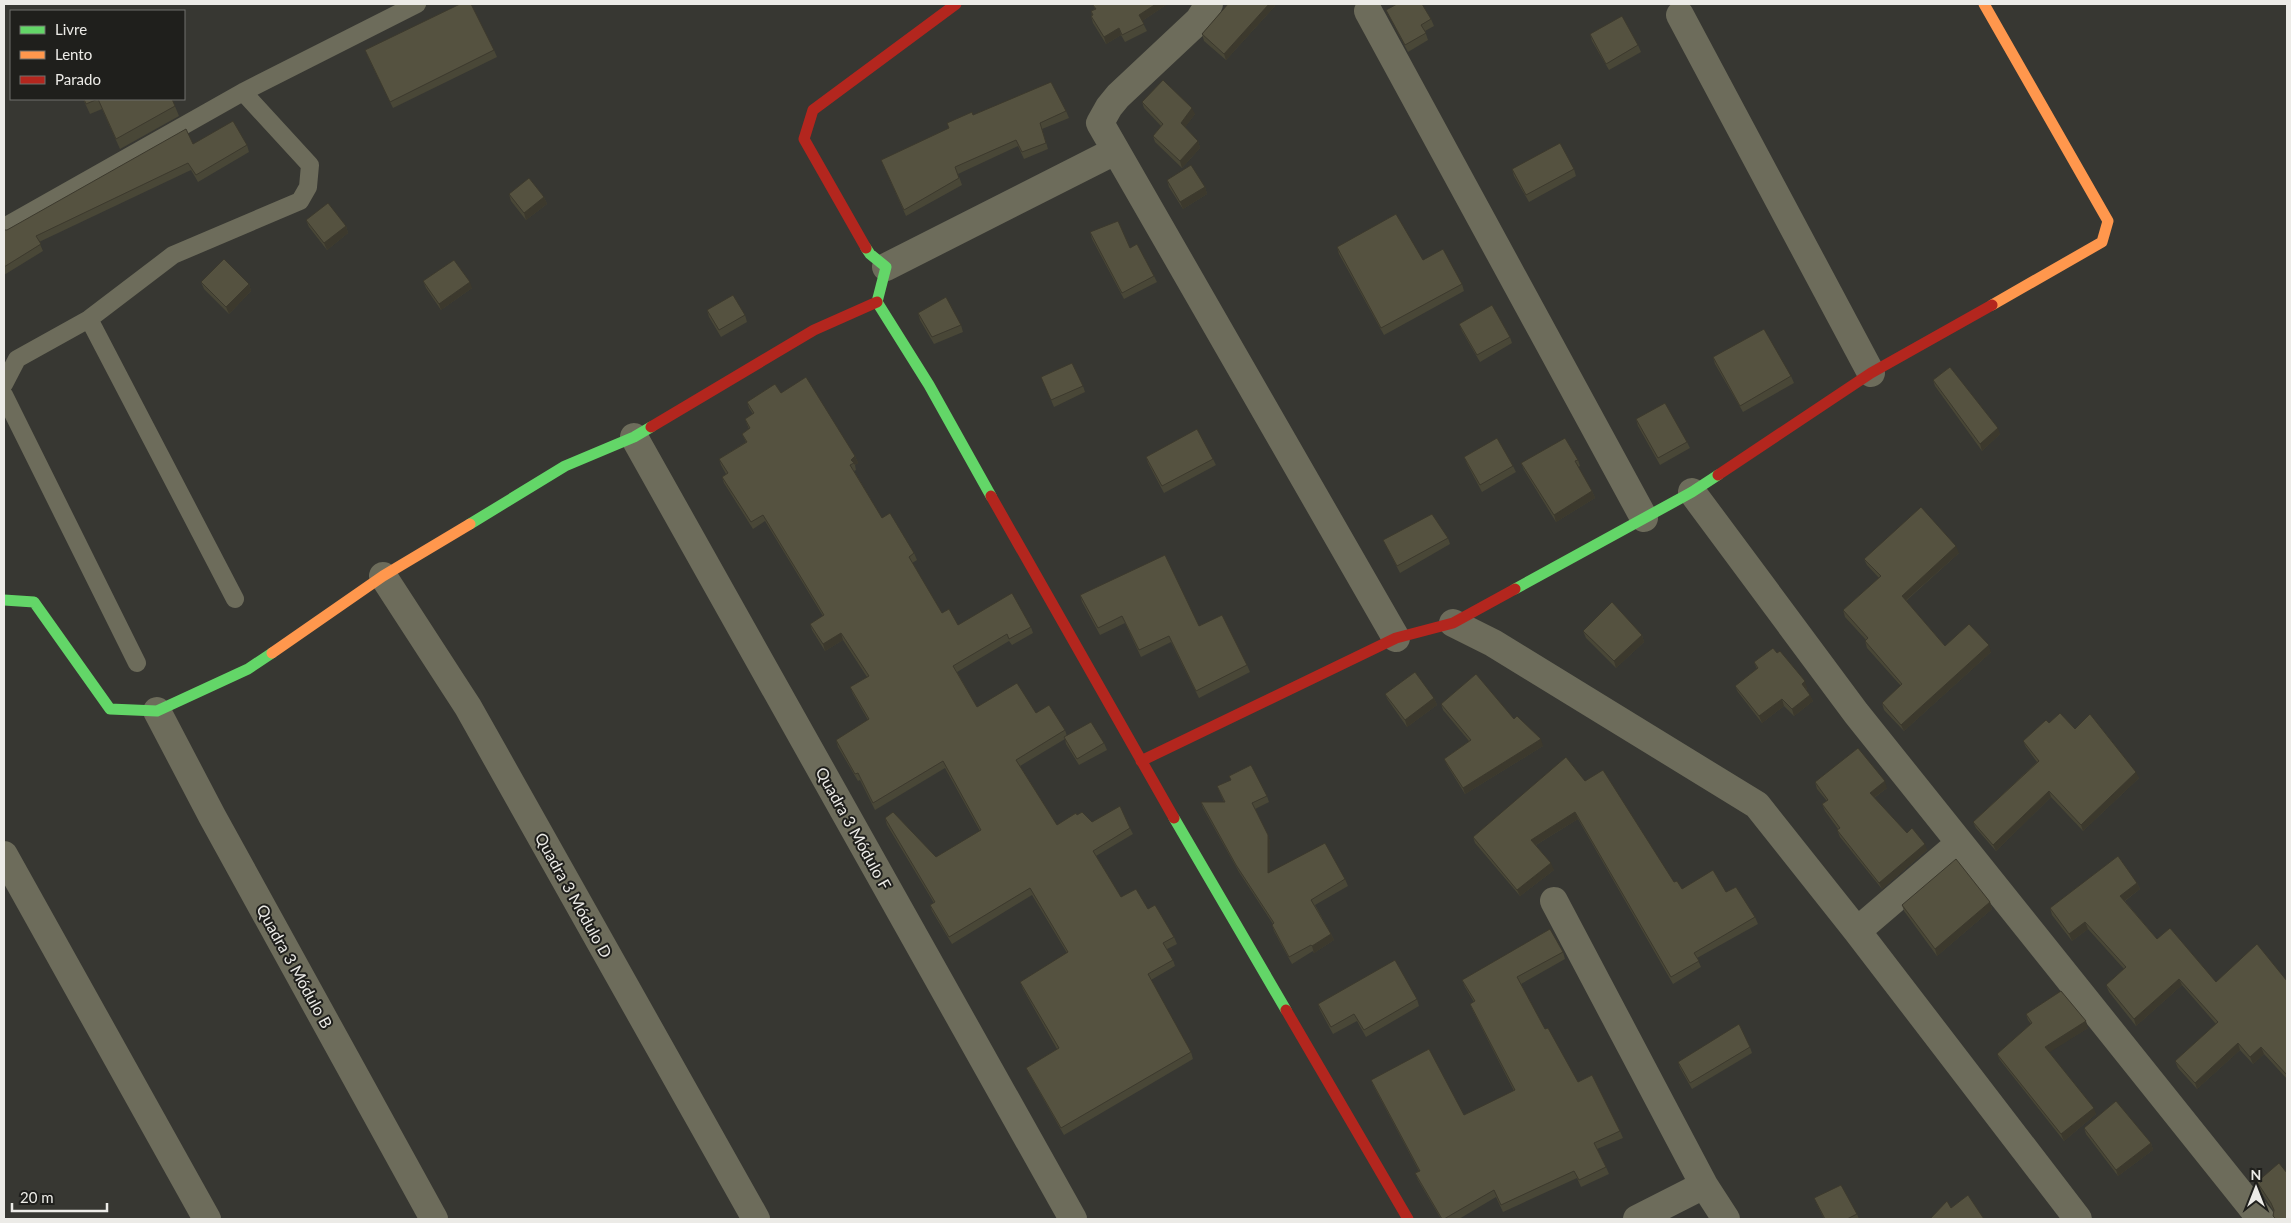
<svg xmlns="http://www.w3.org/2000/svg" width="2291" height="1223" viewBox="0 0 2291 1223" font-family="Lato,sans-serif">
  <rect width="100%" height="100%" fill="#373732"/>
  <g fill="none" stroke-linecap="round" stroke-linejoin="round">
    <path stroke="#6d6c5b" stroke-width="18" d="M4,227L243,92L417,4
      M89,319L235,599
      M4,384L17,359L89,319L173,255L300,201L308,187L310,165L243,92
      M4,395L137,663"/>
    <path stroke="#6d6c5b" stroke-width="28" d="M1209,4L1199,20L1118,96L1109,107L1100,123L1396,638
      M1368,11L1644,518
      M1680,15L1871,373
      M886,267L1115,151
      M634,437L1073,1219
      M1692,492L1856,713L2261,1219
      M383,576L468,707L756,1219
      M1453,623L1493,643L1757,805L1857,931L2078,1219
      M157,711L212,816L434,1219
      M4,855L207,1219
      M1554,901L1704,1185L1726,1219
      M1857,931L1960,843
      M1637,1219L1704,1185"/>
    <path stroke="#63d668" stroke-width="11" d="M866,248L870,254L886,267L877,302L929,385L991,496
      M470,524L565,466L634,437L651,427
      M1515,589L1692,492L1718,475
      M4,600L34,602L110,709L157,711L248,669L272,653
      M1174,818L1286,1010"/>
    <path stroke="#ff974d" stroke-width="11" d="M1984,4L2108,221L2102,242L1992,305
      M272,653L383,576L470,524"/>
    <path stroke="#b3261e" stroke-width="11" d="M866,248L804,139L813,110L956,4
      M651,427L814,330L877,302
      M1718,475L1871,373L1992,305
      M991,496L1174,818
      M1141,761L1396,638L1453,623L1515,589
      M1286,1010L1408,1219"/>
  </g>
  <path fill="#494737" d="M1095,4H1165L1166,5L1142,21L1147,31L1125,42L1121,35L1106,44L1093,23L1091,16L1092,15L1091,11L1095,9L1093,5Z
    M1228,4H1274L1275,6L1226,60L1204,41L1202,34Z
    M1386,10L1431,19L1434,26L1425,31L1428,40L1408,52L1389,16Z
    M1590,34L1638,45L1641,52L1609,70L1592,41Z
    M365,50H494L497,57L393,108L368,57Z
    M83,99H172L179,116L120,149L102,109L90,114Z
    M1142,102L1195,114L1185,127L1198,141L1200,148L1182,168L1155,142L1153,136L1161,126L1144,108Z
    M1066,111L1069,118L1042,129L1048,149L1024,159L1018,146L958,174L962,185L906,216L881,160L949,129L947,123L973,115Z
    M193,144L247,145L249,152L198,182L191,170L39,242L43,251L4,275V230H7Z
    M1512,169H1574L1576,176L1529,202L1514,176Z
    M1167,180L1205,187L1207,194L1183,209L1169,187Z
    M509,194L544,197L547,204L526,220L511,201Z
    M306,220L346,226L348,233L327,250L309,227Z
    M1090,232L1130,248L1154,276L1157,282L1124,299L1092,239Z
    M1337,247L1423,260L1462,284L1464,291L1384,335L1339,254Z
    M423,281L472,288L441,310L426,288Z
    M201,282L249,284L251,291L229,314L204,289Z
    M707,310L745,315L747,322L721,337L709,317Z
    M918,313L961,325L963,332L934,344L920,320Z
    M1459,324L1510,337L1512,343L1480,362L1462,331Z
    M1713,357L1791,376L1794,383L1743,412L1715,364Z
    M1041,377L1083,386L1085,392L1054,407Z
    M1933,380L2000,434L1982,451L1935,386Z
    M781,393L855,456L858,463L855,465L856,470L854,471L882,518L914,553L917,560L912,563L942,613L958,625L1031,627L1033,633L1012,645L1009,641L957,672L977,707L1036,713L1065,730L1067,736L1104,743L1107,750L1079,765L1066,744L1065,739L1020,766L1057,825L1077,815L1092,822L1130,828L1133,834L1096,856L1121,897L1148,909L1174,937L1177,944L1167,949L1173,960L1175,966L1151,980L1191,1052L1193,1059L1064,1135L1029,1074L1026,1068L1057,1049L1023,989L1020,982L1067,953L1032,895L952,944L932,911L930,905L934,903L887,825L885,818L936,857L980,831L945,768L875,810L860,780L858,781L838,747L836,740L868,720L853,694L850,687L867,677L843,640L825,651L812,630L810,624L823,616L765,521L753,529L724,483L722,477L726,474L721,465L719,459L746,442L742,434L749,429L745,419L753,414L749,408L747,402Z
    M1636,419L1687,442L1690,448L1660,465L1638,426Z
    M1146,457L1213,459L1216,465L1164,493L1148,463Z
    M1464,457L1513,466L1516,472L1482,492L1467,464Z
    M1578,460L1580,466L1578,467L1592,491L1595,498L1556,522L1524,470L1521,463Z
    M1448,538L1450,544L1400,573L1386,546L1383,540Z
    M1959,553L1906,601L1945,646L1991,652L1904,731L1884,710L1882,703L1901,686L1867,648L1865,641L1866,640L1845,617L1843,610L1879,578L1867,565L1864,559Z
    M1080,595L1199,626L1247,665L1250,672L1199,698L1171,642L1141,657L1125,623L1100,635L1082,602Z
    M1583,631L1642,635L1644,642L1616,668L1586,638Z
    M1754,662L1807,688L1806,689L1813,701L1794,716L1784,706L1762,723L1738,692L1735,686L1757,669Z
    M1385,694L1434,698L1437,705L1407,727L1388,700Z
    M1441,704L1514,719L1543,746L1465,794L1447,765L1444,759L1469,741L1443,710Z
    M2049,723L2075,729L2139,778L2083,831L2051,797L1996,851L1976,828L1973,822L2037,762L2026,747L2023,741Z
    M1585,781L1674,882L1682,889L1726,892L1755,917L1758,924L1697,958L1701,967L1673,984L1578,819L1536,845L1554,870L1520,896L1475,843L1473,837Z
    M1815,782L1887,788L1874,798L1907,833L1927,850L1882,889L1840,837L1837,830L1838,829L1825,811L1822,804L1827,801L1817,789Z
    M1217,786L1267,796L1269,802L1255,809L1270,841V872L1345,879L1348,886L1315,905L1331,934L1334,940L1314,953L1313,951L1292,964L1274,931L1272,925L1273,924L1239,872L1203,808L1201,802H1224Z
    M2137,883L2140,889L2125,901L2157,939L2216,982L2287,981V1079L2264,1054L2253,1064L2240,1050L2197,1089L2178,1068L2175,1061L2216,1024L2182,985L2136,1026L2109,992L2106,985L2124,969L2088,929L2072,941L2052,915L2050,908Z
    M1990,902L1992,909L1937,956L1904,911L1902,905Z
    M1563,952L1565,959L1521,984L1545,1029L1578,1082L1620,1131L1623,1138L1597,1149L1606,1167L1609,1174L1581,1187L1577,1178L1503,1212L1496,1197L1459,1219H1441L1418,1180L1415,1173L1419,1171L1374,1087L1371,1080L1464,1115L1514,1091L1473,1011L1470,1004L1474,1002L1465,987L1462,980Z
    M1417,999L1419,1006L1366,1037L1357,1021L1333,1034L1320,1010L1318,1004Z
    M2026,1014L2088,1028L2049,1052L2096,1114L2064,1141L2000,1060L1997,1054L2031,1024L2028,1020Z
    M1750,1047L1752,1053L1692,1089L1680,1068L1678,1062Z
    M2084,1128L2151,1143L2153,1150L2118,1176L2086,1134Z
    M2257,1182L2287,1219H2275L2273,1216V1210L2259,1189Z
    M1814,1198L1857,1214L1859,1219H1824Z"/>
  <path fill="#3c392d" d="M1156,4H1165L1166,5L1142,21L1139,15Z
    M1269,4H1274L1275,6L1226,60L1224,54Z
    M1119,28L1121,35L1106,44L1104,37Z
    M1192,108L1195,114L1183,130L1181,123Z
    M1198,141L1200,148L1182,168L1180,161Z
    M1205,187L1207,194L1183,209L1180,202Z
    M544,197L547,204L526,220L524,213Z
    M346,226L348,233L327,250L324,243Z
    M470,282L472,288L441,310L439,304Z
    M249,284L251,291L229,314L226,307Z
    M1998,428L2000,434L1982,451L1980,444Z
    M855,456L858,463L855,465L851,460Z
    M1592,491L1595,498L1556,522L1554,515Z
    M1956,546L1959,553L1904,602L1902,596Z
    M841,633L843,640L825,651L823,644Z
    M1642,635L1644,642L1616,668L1614,661Z
    M1989,645L1991,652L1904,731L1901,725Z
    M1805,681L1807,688L1804,690L1802,684Z
    M1810,695L1813,701L1794,716L1792,709Z
    M1434,698L1437,705L1407,727L1405,720Z
    M1782,699L1784,706L1762,723L1759,716Z
    M1541,739L1543,746L1465,794L1463,788Z
    M2136,772L2139,778L2083,831L2081,825Z
    M1885,781L1887,788L1872,799L1870,793Z
    M2049,791L2051,797L1996,851L1993,845Z
    M1575,812L1578,819L1534,846L1531,840Z
    M1268,835L1270,841V880L1268,873Z
    M1925,844L1927,850L1882,889L1879,883Z
    M1551,863L1554,870L1520,896L1517,890Z
    M2137,883L2140,889L2123,902L2120,896Z
    M1990,902L1992,909L1937,956L1935,949Z
    M2085,922L2088,929L2072,941L2069,934Z
    M1331,934L1334,940L1314,953L1312,946Z
    M2179,979L2182,985L2136,1026L2134,1019Z
    M2086,1021L2088,1028L2047,1054L2045,1047Z
    M2238,1043L2240,1050L2197,1089L2195,1083Z
    M2261,1047L2264,1054L2253,1064L2250,1057Z
    M2094,1108L2096,1114L2064,1141L2061,1134Z
    M2151,1143L2153,1150L2118,1176L2116,1170Z"/>
  <path fill="#555240" stroke="#3c392d" d="M460,4H471L494,50L390,102L365,50Z
    M1095,4H1156L1139,15L1144,24L1122,35L1119,28L1104,37L1091,16L1093,15L1091,11L1096,9L1093,5Z
    M1228,4H1269L1224,54L1202,34Z
    M1397,4H1422L1431,19L1421,25L1426,33L1405,45L1386,10Z
    M1622,16L1638,45L1606,64L1590,34Z
    M1163,80L1192,108L1181,123L1198,141L1180,161L1153,136L1163,124L1142,102Z
    M1051,82L1066,111L1040,123L1046,143L1022,152L1016,140L955,167L959,178L904,210L881,160L949,128L947,123L972,112L973,115Z
    M84,99H172L175,106L116,139L98,99L86,104Z
    M233,121L247,145L196,175L188,163L36,236L41,244L4,267V230H7L186,129L193,144Z
    M1560,143L1574,169L1526,195L1512,169Z
    M1191,165L1205,187L1180,202L1167,180Z
    M529,178L544,197L524,213L509,194Z
    M328,203L346,226L324,243L306,220Z
    M1396,214L1423,260L1443,249L1462,284L1381,328L1337,247Z
    M1118,221L1130,248L1137,244L1154,276L1122,293L1090,232Z
    M224,259L249,284L226,307L201,282Z
    M454,260L470,282L439,304L423,281Z
    M733,295L745,315L719,330L707,310Z
    M946,297L961,325L932,337L918,313Z
    M1492,305L1510,337L1477,355L1459,324Z
    M1764,329L1791,376L1740,406L1713,357Z
    M1072,363L1083,386L1051,400L1041,377Z
    M1950,367L1998,428L1980,444L1933,380Z
    M806,377L855,456L851,460L854,463L850,465L882,518L890,513L914,553L909,557L942,613L949,609L958,625L1012,593L1031,627L1009,639L1007,634L953,666L977,707L1017,683L1036,713L1049,705L1065,730L1016,760L1057,825L1076,813L1077,815L1082,812L1092,822L1120,806L1130,828L1093,851L1121,897L1136,889L1148,909L1155,905L1174,937L1163,943L1173,960L1148,974L1191,1052L1061,1128L1026,1068L1059,1048L1020,982L1068,952L1030,888L949,937L930,905L935,902L885,818L893,812L936,857L981,830L943,761L873,803L858,773L855,774L836,740L869,719L850,687L869,676L841,633L823,644L810,624L824,615L763,515L751,522L722,477L728,473L719,459L747,442L742,434L750,428L745,419L754,413L747,402L775,384L781,393Z
    M1665,403L1687,442L1658,458L1636,419Z
    M1197,429L1213,459L1162,486L1146,457Z
    M1497,438L1513,466L1480,485L1464,457Z
    M1565,438L1578,460L1575,461L1592,491L1554,515L1521,463Z
    M1921,507L1956,546L1902,596L1945,646L1969,624L1989,645L1901,725L1882,703L1902,684L1865,641L1868,638L1843,610L1881,576L1864,559Z
    M1432,514L1448,538L1397,566L1383,540Z
    M1165,555L1199,626L1222,615L1247,665L1196,691L1169,636L1139,650L1122,616L1098,628L1080,595Z
    M1612,602L1642,635L1614,661L1583,631Z
    M1773,648L1777,653L1780,651L1805,681L1802,684L1810,695L1792,709L1782,699L1759,716L1735,686L1758,668L1754,662Z
    M1415,672L1434,698L1405,720L1385,694Z
    M1476,674L1514,719L1517,716L1541,739L1463,788L1444,759L1471,740L1441,704Z
    M2060,713L2075,729L2090,714L2136,772L2081,825L2049,791L1993,845L1973,822L2039,761L2023,741L2046,720L2049,723Z
    M1091,722L1104,743L1077,759L1064,737Z
    M1858,748L1885,781L1870,793L1907,833L1912,828L1925,844L1879,883L1837,830L1840,828L1822,804L1828,800L1815,782Z
    M1566,757L1585,781L1603,770L1674,882L1677,881L1682,889L1713,870L1726,892L1736,887L1755,917L1694,953L1699,961L1671,977L1575,812L1531,840L1551,863L1517,890L1473,837Z
    M1251,765L1267,796L1252,803L1268,835V873L1325,843L1345,879L1311,900L1331,934L1312,946L1311,945L1289,957L1272,925L1274,923L1236,865L1201,802H1225L1217,786L1231,780L1229,776Z
    M2118,856L2137,883L2120,896L2157,939L2170,928L2216,982L2257,944L2287,981V1075L2261,1047L2250,1057L2238,1043L2195,1083L2175,1061L2218,1022L2179,979L2134,1019L2106,985L2126,967L2085,922L2069,934L2050,908Z
    M1956,859L1990,902L1935,949L1902,905Z
    M1550,929L1563,952L1517,977L1545,1029L1548,1028L1578,1082L1592,1075L1620,1131L1594,1143L1606,1167L1579,1180L1574,1171L1501,1205L1494,1190L1444,1219H1442L1415,1173L1420,1171L1371,1080L1429,1049L1464,1115L1515,1090L1470,1004L1475,1001L1462,980Z
    M1395,960L1417,999L1364,1030L1354,1014L1331,1027L1318,1004Z
    M2061,991L2086,1021L2045,1047L2094,1108L2061,1134L1997,1054L2032,1023L2026,1014Z
    M1739,1024L1750,1047L1690,1083L1678,1062Z
    M2116,1101L2151,1143L2116,1170L2084,1128Z
    M2279,1163L2287,1173V1219H2276L2273,1216L2274,1210L2271,1203L2257,1182Z
    M1841,1185L1857,1214L1847,1219H1825L1814,1198Z
    M1968,1195L1984,1219H1930L1947,1201L1951,1208Z"/>
  <g text-anchor="middle" dominant-baseline="central" stroke-width="4" stroke-linejoin="round" paint-order="stroke">
    <g font-size="16" fill="#ecebe7" stroke="#1f1f1c">
      <text transform="translate(854 828) rotate(61)">Quadra 3 Módulo F</text>
      <text transform="translate(574 895) rotate(61)">Quadra 3 Módulo D</text>
      <text transform="translate(295 966) rotate(61)">Quadra 3 Módulo B</text>
    </g>
  </g>
  <rect width="2291" height="1223" fill="none" stroke="#ecebe7" stroke-width="10"/>
  <rect x="10" y="10" width="175" height="90" fill="#1f1f1c" stroke="#71716d"/>
  <rect x="20" y="26" width="25" height="8" fill="#63d668" stroke="#71716d"/>
  <text x="55" y="35" font-size="15" fill="#ecebe7">Livre</text>
  <rect x="20" y="51" width="25" height="8" fill="#ff974d" stroke="#71716d"/>
  <text x="55" y="60" font-size="15" fill="#ecebe7">Lento</text>
  <rect x="20" y="76" width="25" height="8" fill="#b3261e" stroke="#71716d"/>
  <text x="55" y="85" font-size="15" fill="#ecebe7">Parado</text>
  <g transform="translate(2256 1188)" stroke="#1f1f1c" stroke-width="4" paint-order="stroke">
  <path d="M0-4L9 19L0 12L-9 19Z" fill="#ecebe7"/>
  <text y="-8" font-size="14" font-weight="bold" text-anchor="middle" fill="#ecebe7">N</text>
  </g>
  <path d="M12 1203v8h95v-8" fill="none" stroke="#ecebe7" stroke-width="2.5"/>
  <text x="20" y="1203" font-size="15" fill="#ecebe7" stroke="#1f1f1c" stroke-width="4" paint-order="stroke">20 m</text>
</svg>
